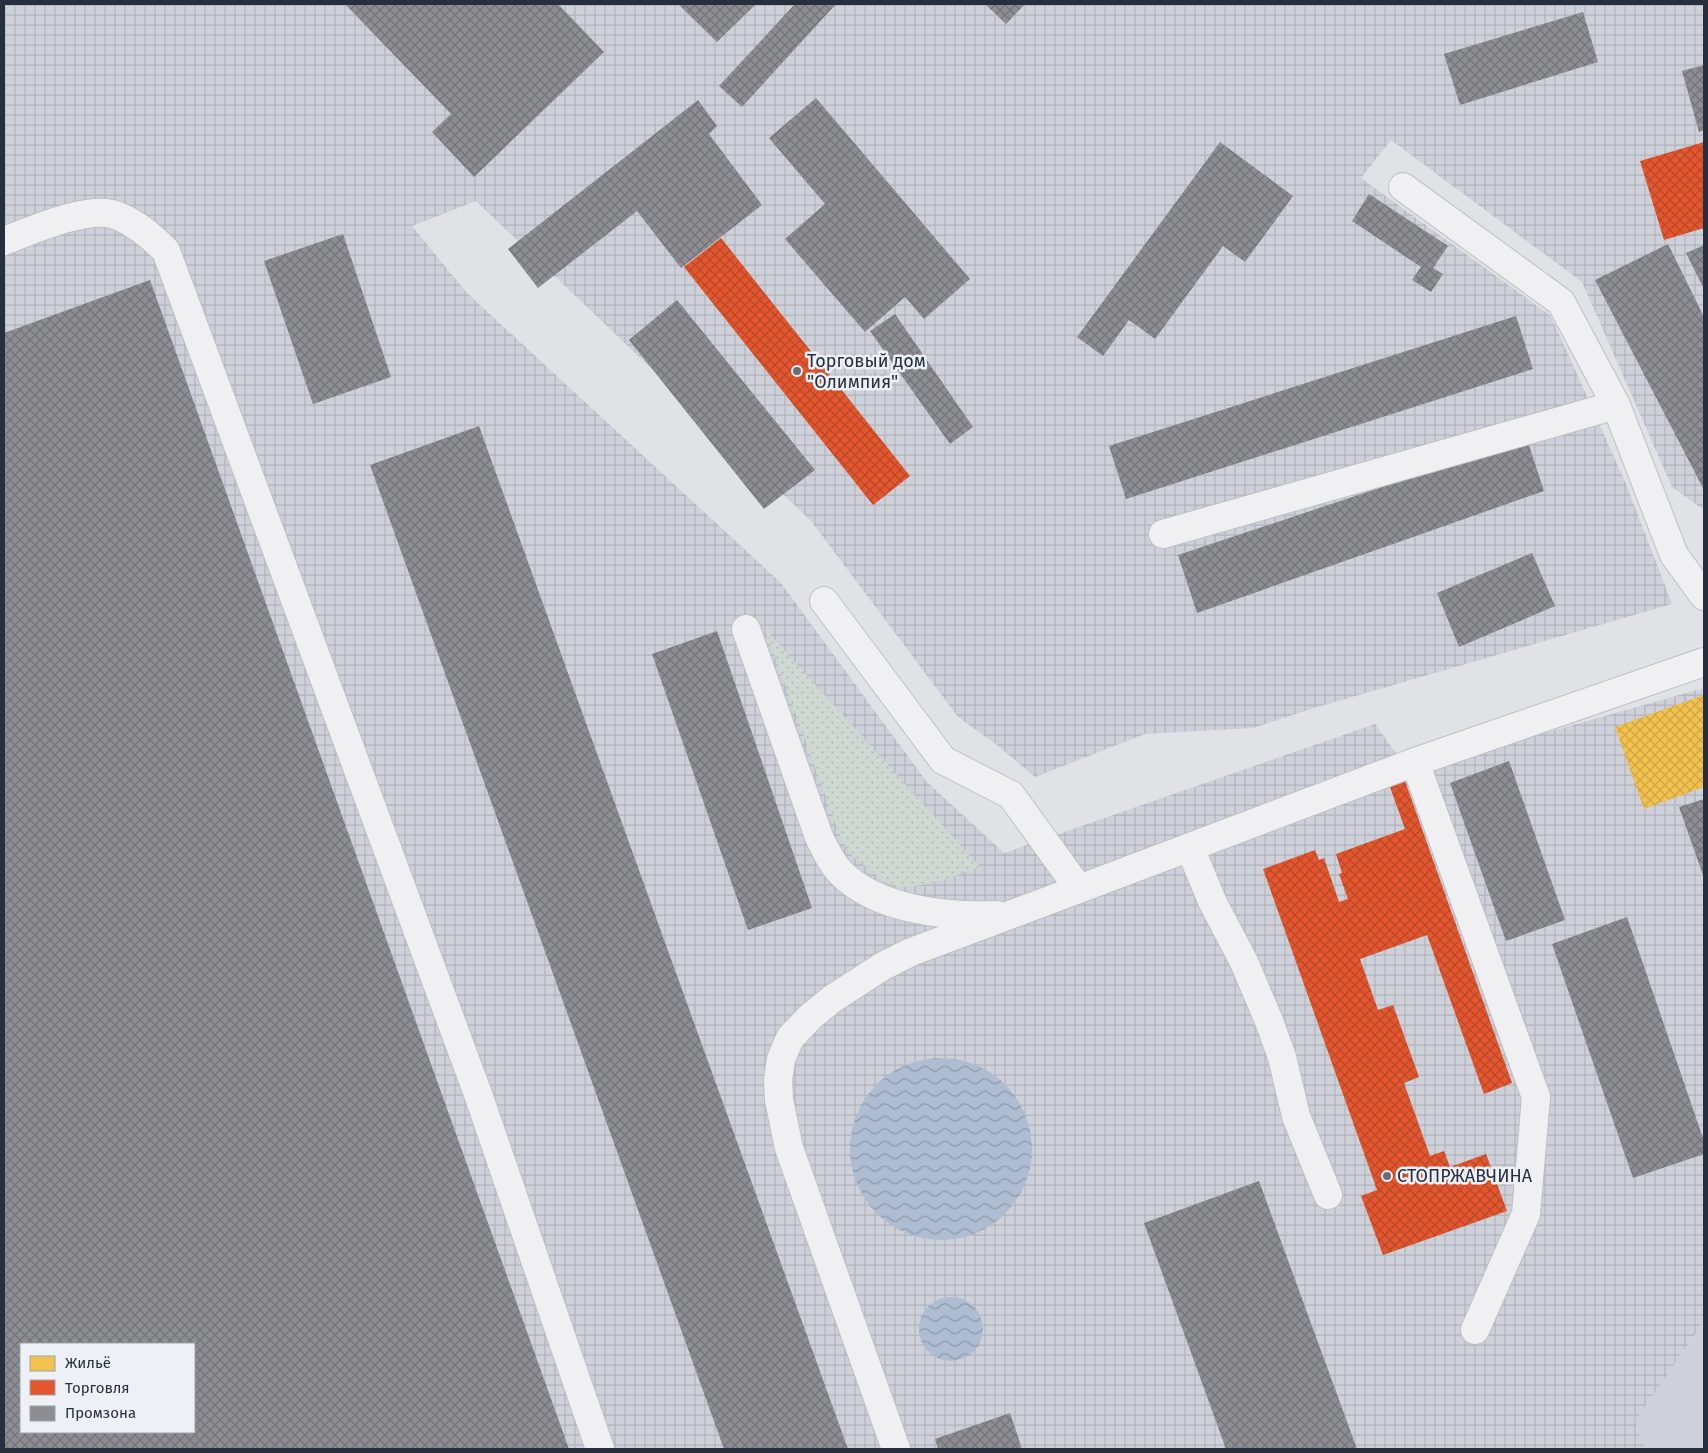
<svg xmlns="http://www.w3.org/2000/svg" width="1708" height="1453" viewBox="0 0 1708 1453" font-family="'Fira Sans',sans-serif">
  <defs>
    <pattern id="industrial-grid" width="8" height="8" patternUnits="userSpaceOnUse" patternTransform="scale(1.25)"><rect width="8" height="8" fill="#ced1d9"/><path d="M0 4h8M4 0v8" fill="none" stroke="#b1b4bb"/></pattern>
    <pattern id="grass-dots" width="8" height="8" patternUnits="userSpaceOnUse" patternTransform="scale(1.25)"><rect width="8" height="8" fill="#d0d9d1"/><path d="M2 2h.1M6 6h.1" fill="none" stroke="#b3bbb4" stroke-width="1.8" stroke-linecap="round"/></pattern>
    <pattern id="water-waves" width="16" height="10" patternUnits="userSpaceOnUse" patternTransform="scale(1.25)"><rect width="16" height="10" fill="#aebdd2"/><path d="M0 5q4-4 8 0t8 0" fill="none" stroke="#8e9aac"/></pattern>
    <pattern id="homes-cross-hatch" width="8" height="8" patternUnits="userSpaceOnUse" patternTransform="scale(1.25)"><rect width="8" height="8" fill="#f2c14e"/><path d="M0 0l8 8M0 8l8-8" fill="none" stroke="#d0a645"/></pattern>
    <pattern id="shops-cross-hatch" width="8" height="8" patternUnits="userSpaceOnUse" patternTransform="scale(1.25)"><rect width="8" height="8" fill="#e4572e"/><path d="M0 0l8 8M0 8l8-8" fill="none" stroke="#b94829"/></pattern>
    <pattern id="industry-cross-hatch" width="8" height="8" patternUnits="userSpaceOnUse" patternTransform="scale(1.25)"><rect width="8" height="8" fill="#8d8d92"/><path d="M0 0l8 8M0 8l8-8" fill="none" stroke="#737479"/></pattern>
  </defs>
  <rect width="100%" height="100%" fill="#e0e2e6"/>
  <path fill="#ced1d9" d="M1704,1322V1449H1645L1635,1421Z"/>
  <path fill="url(#industrial-grid)" fill-rule="evenodd" d="M4,4H1704V510L1672,487L1582,282L1391,140L1361,178L1551,316L1626,484L1672,604L1311,709L1253,728L1145,734L1035,777L997,745L958,717L811,521L476,201L412,226L466,292L781,583L926,781L1004,853L1375,724L1409,771L1704,688V1322L1635,1421L1645,1449H4ZM21,1344H194V1432H21Z"/>
  <path fill="url(#grass-dots)" d="M765,629L980,867C955,876 910,895 885,882L849,853L840,836Z"/>
  <path fill="url(#water-waves)" d="M850 1149a91 91 0 1 1 182 0a91 91 0 1 1-182 0Z
    M919 1329a32 32 0 1 1 64 0a32 32 0 1 1-64 0Z"/>
  <path fill="url(#homes-cross-hatch)" d="M1704,695V787L1644,809L1615,727Z"/>
  <path fill="url(#shops-cross-hatch)" d="M1704,142V228L1664,240L1640,161Z
    M721,238L910,476L873,505L684,267Z
    M1405,781L1512,1083L1484,1094L1427,935L1360,959L1378,1010L1393,1005L1419,1077L1404,1083L1430,1156L1444,1151L1450,1167L1486,1154L1507,1211L1383,1255L1361,1196L1377,1190L1263,869L1315,850L1319,860L1324,858L1339,902L1348,899L1339,874L1342,873L1336,854L1405,829L1390,787Z"/>
  <path fill="url(#industry-cross-hatch)" fill-rule="evenodd" d="M345,4H558L604,52L474,177L432,132L451,114Z
    M678,4H756L717,42Z
    M795,4H836L742,107L719,86Z
    M985,4H1025L1006,24Z
    M1583,12L1598,62L1460,105L1444,54Z
    M1704,65V130L1699,132L1682,71Z
    M816,98L970,279L924,319L905,297L865,332L785,239L825,204L769,138Z
    M698,100L717,126L709,134L762,205L681,268L637,211L538,288L508,249Z
    M1220,142L1293,196L1245,262L1223,246L1155,339L1129,320L1103,356L1077,337Z
    M1369,194L1448,246L1433,268L1443,274L1431,292L1412,280L1421,267L1352,221Z
    M343,234L391,377L313,404L264,261Z
    M1668,244L1704,317V490L1595,280Z
    M1704,245V289L1686,253Z
    M150,280L569,1449H4V333ZM21,1344H194V1432H21Z
    M677,300L815,470L764,509L629,340Z
    M895,314L973,427L950,444L870,331Z
    M1516,316L1533,369L1126,499L1109,446Z
    M479,426L671,959L848,1449H724L370,465Z
    M1527,439L1544,491L1197,613L1178,555Z
    M1532,553L1555,606L1459,647L1437,593Z
    M717,631L812,908L748,930L652,654Z
    M1509,761L1565,920L1506,941L1450,783Z
    M1704,799V878L1679,807Z
    M1627,917L1704,1141V1154L1633,1178L1552,944Z
    M1259,1181L1278,1233L1357,1449H1226L1144,1223Z
    M1010,1413L1022,1449H938L935,1439Z"/>
  <g fill="none" stroke-linecap="round" stroke-linejoin="round">
    <defs>
      <path id="minor" d="M1403,187L1561,302L1616,405L1674,555L1704,596
        M4,241C30,231 84,207 112,214C133,220 151,236 166,251L478,1094L600,1449
        M1163,534L1616,405
        M824,601L943,760L1011,795L1079,889L1415,762L1704,662
        M746,629L819,837C825,849 831,863 841,873C878,910 947,917 997,915
        M1415,762L1536,1097L1526,1214L1475,1330
        M1190,848L1213,903L1244,962L1269,1021L1282,1057L1296,1116L1328,1195
        M896,1449L789,1148L779,1100L778,1080L781,1059L790,1038L810,1017L832,999L883,966L911,952L1079,889"/>
    </defs>
    <use href="#minor" stroke="#bec0c4" stroke-width="30"/>
    <use href="#minor" stroke="#f0f0f2" stroke-width="28"/>
  </g>
  <g fill="#686e79" stroke="#edf0f5" stroke-width="2">
    <circle cx="797" cy="371" r="5"/>
    <circle cx="1387" cy="1176" r="5"/>
  </g>
  <g text-anchor="middle" dominant-baseline="central" stroke-width="5" stroke-linejoin="round" paint-order="stroke">
    <g font-size="18" fill="#272f3f" stroke="#edf0f5" text-anchor="start">
      <text x="807" y="361">Торговый дом<tspan x="807" dy="21">"Олимпия"</tspan></text>
      <text x="1397" y="1176">СТОПРЖАВЧИНА</text>
    </g>
  </g>
  <rect width="1708" height="1453" fill="none" stroke="#272f3f" stroke-width="10"/>
  <rect x="20" y="1343" width="175" height="90" fill="#edf0f5" stroke="#9ea3ac"/>
  <rect x="30" y="1356" width="25" height="15" fill="#f2c14e" stroke="#9ea3ac"/>
  <text x="65" y="1368" font-size="15" fill="#272f3f">Жильё</text>
  <rect x="30" y="1380" width="25" height="15" fill="#e4572e" stroke="#9ea3ac"/>
  <text x="65" y="1393" font-size="15" fill="#272f3f">Торговля</text>
  <rect x="30" y="1406" width="25" height="15" fill="#8d8d92" stroke="#9ea3ac"/>
  <text x="65" y="1418" font-size="15" fill="#272f3f">Промзона</text>
</svg>
